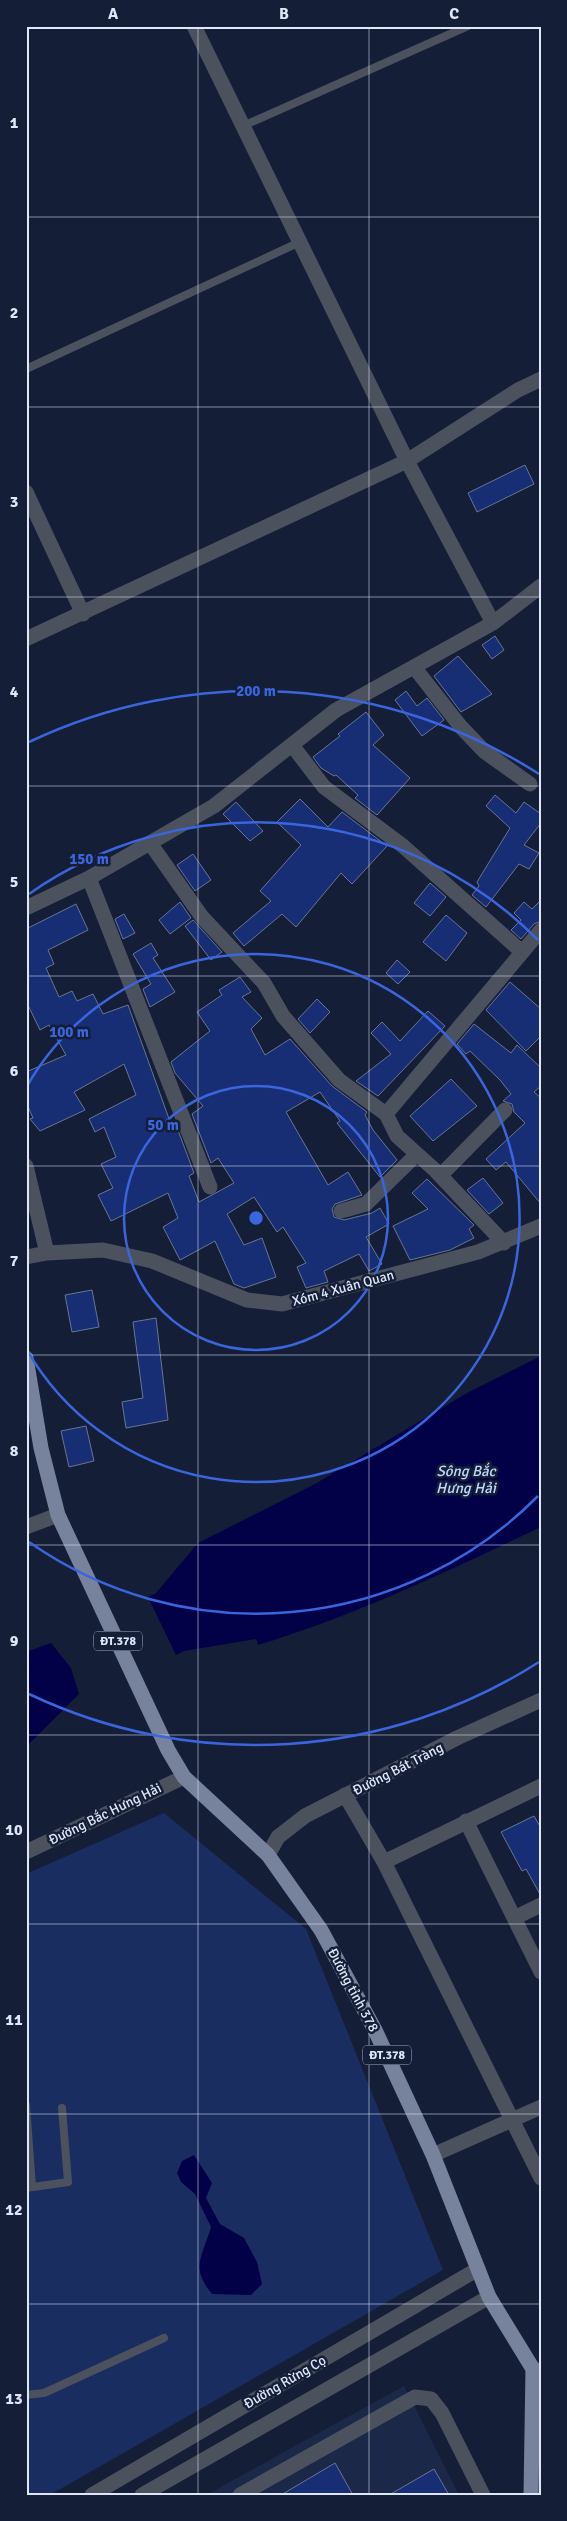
<svg xmlns="http://www.w3.org/2000/svg" width="567" height="2521" viewBox="0 0 567 2521" font-family="Signika,sans-serif">
  <rect width="100%" height="100%" fill="#141e37"/>
  <path fill="#1c2847" d="M404,2386L459,2495H206Z"/>
  <path fill="#1a2d61" d="M164,1813L306,1929L443,2270L50,2495H26V1874Z"/>
  <path fill="#020047" d="M541,1356V1527C448,1571 356,1615 258,1645L256,1639L184,1651L176,1655L148,1597L156,1593L198,1543L315,1484L467,1393Z
    M51,1643L71,1668L79,1694L26,1747V1652Z
    M194,2155L212,2183L206,2198L220,2224L244,2238L257,2262L262,2284L251,2295L212,2294C190,2267 202,2258 211,2227L195,2194L181,2182L177,2173L182,2161Z"/>
  <path fill="#172d74" stroke="#687593" d="M525,465L534,484L477,512L468,493Z
    M495,636L504,650L492,659L482,645Z
    M458,656L492,694L461,712L434,676Z
    M406,691L417,706L427,698L444,720L422,736L395,700Z
    M366,712L384,735L373,745L410,778L377,815L355,798L358,795L336,775L334,776L321,768L313,757L340,736L338,734Z
    M495,795L516,813L524,802L541,814V823L524,845L539,853L529,869L519,864L486,907L472,895L479,886L477,882L510,828L486,806Z
    M300,799L328,827L342,812L387,846L352,884L341,873L296,927L282,914L244,946L233,933L271,901L260,891L301,845L277,822Z
    M236,802L263,831L250,841L223,814Z
    M193,854L211,880L195,891L177,865Z
    M430,883L446,897L430,916L414,903Z
    M541,900V921L534,924L521,939L511,930L521,920L514,913L524,902L532,909Z
    M180,902L191,918L170,934L159,920Z
    M76,904L88,930L48,950L54,964L46,968L59,997L72,991L77,1001L93,994L103,1014L128,1005L172,1127L176,1125L194,1173L189,1176L199,1202L234,1183L218,1158L211,1163L192,1114L203,1106L175,1073L171,1062L210,1031L197,1012L222,995L219,990L240,977L251,992L242,997L262,1018L251,1029L265,1055L290,1039L332,1086L367,1112L365,1115L373,1130L397,1160L380,1177L337,1123L340,1121L320,1092L286,1112L328,1185L348,1172L362,1195L335,1204L332,1209L334,1217L344,1220L372,1213L380,1208L389,1224L366,1237L382,1264L369,1271L359,1254L324,1271L328,1282L306,1288L297,1267L306,1263L283,1227L277,1232L254,1197L227,1214L244,1245L262,1238L276,1277L244,1288L234,1284L215,1241L180,1260L163,1227L178,1218L168,1193L111,1221L98,1195L113,1188L101,1164L116,1157L104,1127L95,1132L89,1119L136,1095L124,1064L74,1092L85,1110L40,1131L30,1119L33,1118L26,1102V1072L66,1055L49,1025L40,1030L26,1001V929Z
    M124,914L135,933L123,939L115,919Z
    M446,915L467,933L446,961L423,942Z
    M193,920L222,952L211,960L185,926Z
    M151,943L158,955L153,958L175,992L150,1007L143,989L151,984L133,954Z
    M397,960L410,972L398,984L386,973Z
    M510,982L541,1009V1036L526,1051L486,1010Z
    M317,999L330,1012L310,1033L298,1019Z
    M428,1011L445,1026L378,1096L356,1081L391,1054L371,1033L382,1022L400,1041Z
    M474,1024L511,1053L517,1045L541,1068V1086L534,1092L541,1098V1204L506,1162L496,1170L486,1159L525,1123L514,1112L512,1104L503,1101L511,1094L500,1080L470,1051L466,1054L457,1044Z
    M451,1079L477,1106L433,1141L410,1116Z
    M483,1178L503,1203L489,1214L467,1190Z
    M427,1179L474,1225L469,1229L474,1238L450,1250L410,1260L393,1226L428,1209L412,1193Z
    M92,1290L99,1327L72,1332L65,1295Z
    M156,1318L168,1420L126,1428L122,1402L143,1398L133,1322Z
    M86,1426L94,1461L69,1467L61,1431Z
    M534,1816L541,1828V1896L526,1869L522,1871L501,1832Z
    M335,2463L353,2495H281Z
    M434,2469L449,2495H389Z"/>
  <g fill="none" stroke-linecap="round" stroke-linejoin="round">
    <path stroke="#4c515e" stroke-width="8" d="M243,126L468,26
      M26,369L300,242
      M26,2105L32,2187
      M26,2188L68,2182L62,2108
      M26,2395L44,2393L164,2338"/>
    <path stroke="#4c515e" stroke-width="15" d="M194,26L407,461L493,623
      M26,492L83,614
      M26,639L407,461L518,390L541,379
      M414,667L461,727L485,752L530,784
      M292,745L324,787L403,846L522,952
      M150,843L202,917L264,983L283,1016L339,1080L386,1114
      M89,878L210,1187
      M26,908L89,878L214,806L336,710L493,623L541,586
      M26,1166L47,1253
      M441,1175L505,1110
      M341,1211L366,1204L417,1154
      M504,1243L436,1171L397,1136L386,1114L541,930
      M26,1257L47,1253L103,1250L152,1261L247,1300L282,1304L478,1252L541,1226
      M26,1527L58,1515
      M345,1795L384,1862L541,1786
      M466,1821L541,1972
      M384,1862L541,2178
      M514,1918L541,1905
      M433,2155L541,2107
      M240,2495L415,2397L431,2399L442,2413L483,2495"/>
    <path stroke="#4c515e" stroke-width="15" d="M26,1852L184,1777
      M268,1855L278,1837L305,1816L457,1738L541,1700
      M92,2495L478,2269
      M142,2495L489,2297"/>
    <path stroke="#77839d" stroke-width="15" d="M26,1358L41,1448L58,1515L168,1750L184,1777L268,1855L321,1930L375,2030L433,2155L489,2297L541,2382
      M531,2495L533,2368"/>
  </g>
  <path fill="none" stroke="#e0e7f9" stroke-width="1" stroke-opacity="0.55" d="M198,26V2495M369,26V2495M26,217H541M26,407H541M26,597H541M26,786H541M26,976H541M26,1166H541M26,1355H541M26,1545H541M26,1735H541M26,1924H541M26,2114H541M26,2304H541"/>
  <g fill="none" stroke="#3a65dd" stroke-width="2.5">
    <circle cx="256" cy="1218" r="132"/>
    <path d="M27 1086A264 264 0 1 1 27 1350"/>
    <path d="M538 1496A396 396 0 0 1 29 1542M29 894A396 396 0 0 1 538 940"/>
    <path d="M539 1662A527 527 0 0 1 29 1694M29 742A527 527 0 0 1 539 774"/>
  </g>
  <g text-anchor="middle" dominant-baseline="central" stroke-width="5" stroke-linejoin="round" paint-order="stroke">
    <g fill="#141e37" stroke="#a3abbf" stroke-width="1">
      <rect x="94" y="1631.5" width="48" height="19" rx="4"/>
      <rect x="363" y="2045.5" width="48" height="19" rx="4"/>
    </g>
    <g font-size="12" font-weight="bold" fill="#e0e7f9">
      <text x="118" y="1641">ĐT.378</text>
      <text x="387" y="2055">ĐT.378</text>
    </g>
    <g font-size="14" fill="#e0e7f9" stroke="#141e37">
      <text transform="translate(343 1288) rotate(-15)">Xóm 4 Xuân Quan</text>
      <text transform="translate(398 1769) rotate(-27)">Đường Bát Tràng</text>
      <text transform="translate(105 1814) rotate(-26)">Đường Bắc Hưng Hải</text>
      <text transform="translate(353 1990) rotate(62)">Đường tỉnh 378</text>
      <text transform="translate(285 2382) rotate(-30)">Đường Rừng Cọ</text>
    </g>
    <g font-size="15" font-style="italic" fill="#c2d5ff" stroke="#141e37">
      <text x="466" y="1471">Sông Bắc<tspan x="466" dy="17">Hưng Hải</tspan></text>
    </g>
  </g>
  <circle cx="256" cy="1218" r="8" fill="#3a65dd" stroke="#141e37" stroke-width="2.5"/>
  <g font-size="15" text-anchor="middle" font-weight="bold" fill="#3a65dd" stroke="#141e37" stroke-width="5" stroke-linejoin="round" paint-order="stroke">
    <text x="256" y="696">200 m</text>
    <text x="89" y="864">150 m</text>
    <text x="69" y="1037">100 m</text>
    <text x="163" y="1130">50 m</text>
  </g>
  <rect width="567" height="2521" fill="none" stroke="#141e37" stroke-width="55"/>
  <rect x="28" y="28" width="512" height="2466" fill="none" stroke="#e0e7f9" stroke-width="2"/>
  <g font-size="16" text-anchor="middle" font-weight="bold" fill="#e0e7f9">
    <text x="113" y="19">A</text>
    <text x="284" y="19">B</text>
    <text x="454" y="19">C</text>
    <text x="14" y="128">1</text>
    <text x="14" y="318">2</text>
    <text x="14" y="507">3</text>
    <text x="14" y="697">4</text>
    <text x="14" y="887">5</text>
    <text x="14" y="1076">6</text>
    <text x="14" y="1266">7</text>
    <text x="14" y="1456">8</text>
    <text x="14" y="1646">9</text>
    <text x="14" y="1835">10</text>
    <text x="14" y="2025">11</text>
    <text x="14" y="2215">12</text>
    <text x="14" y="2404">13</text>
  </g>
</svg>
